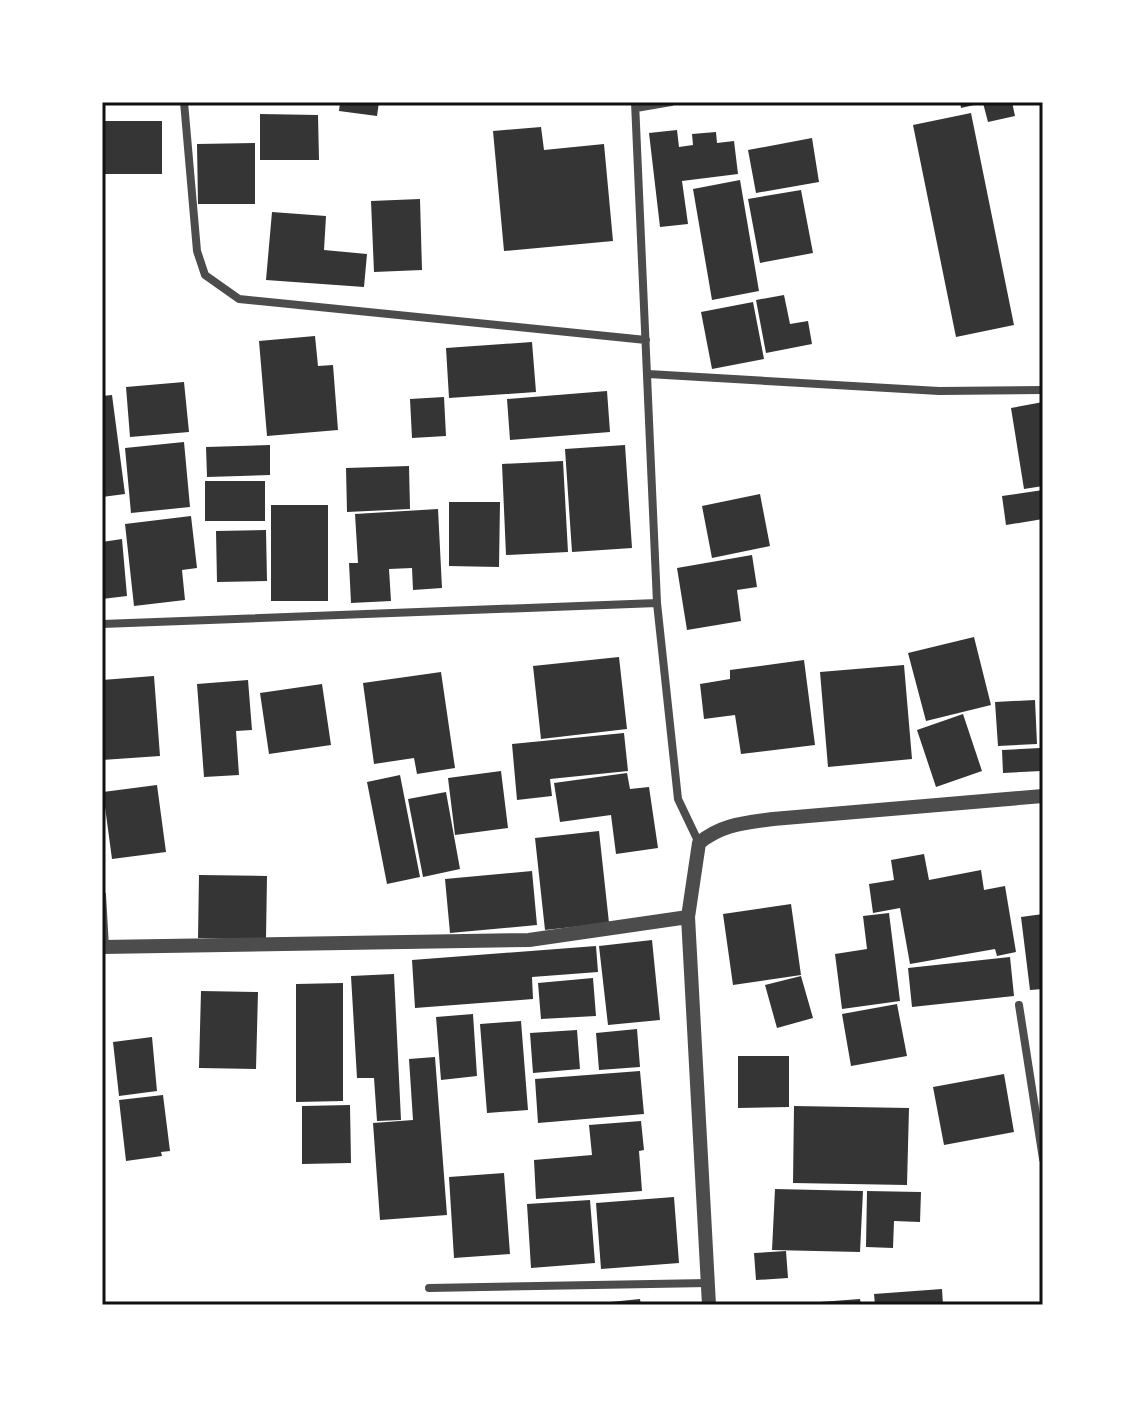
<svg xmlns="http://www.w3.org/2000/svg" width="1145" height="1407" viewBox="0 0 1145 1407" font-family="'Roboto Serif',serif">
  <rect width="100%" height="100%" fill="#fff"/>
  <path fill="#353535" d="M340,102H379L377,116L339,111Z
    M960,102H1012L1015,116L988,122L983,103L961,108Z
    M971,113L1014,325L956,337L913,125Z
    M260,114L318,115L319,160H260Z
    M102,121H162V174H102Z
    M541,127L544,150L604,144L613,241L504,251L493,131Z
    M677,130L679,147L693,145L692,134L716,132L717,143L734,141L738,174L682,181L688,224L660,227L649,133Z
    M812,138L819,182L756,193L748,150Z
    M255,143V204H198L197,144Z
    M740,180L759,291L712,300L693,189Z
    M801,190L813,253L760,263L748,199Z
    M420,199L422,270L374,272L371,201Z
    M272,212L326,216L324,250L367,254L364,287L266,280Z
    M784,295L790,324L808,321L812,344L766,353L756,300Z
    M753,302L764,359L712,369L701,312Z
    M315,336L318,366L333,365L338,430L267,436L259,341Z
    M532,342L536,392L449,398L446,348Z
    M184,382L189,432L130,437L126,387Z
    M607,391L610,432L510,440L507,399Z
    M112,395L125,494L102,497V396Z
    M444,397L446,436L412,438L410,399Z
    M1043,402V486L1024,489L1011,408Z
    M184,442L190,507L131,513L125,448Z
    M270,445V475L207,477L206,447Z
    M625,445L632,548L572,552L565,449Z
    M563,461L568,552L506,555L502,464Z
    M409,466L410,509L347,512L346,468Z
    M205,481H265V521H205Z
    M1043,490V519L1006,525L1002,496Z
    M760,494L770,546L712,558L702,506Z
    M449,502H500L499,567L449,566Z
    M271,505H328V601H271Z
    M438,509L442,588L413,590L412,568L389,569L391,601L351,603L349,563H358L355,514Z
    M191,516L197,568L182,570L185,600L134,606L125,524Z
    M266,530L267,581L217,582L216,531Z
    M122,539L127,596L102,599V542Z
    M752,555L757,587L737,590L741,621L687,630L677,568Z
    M974,637L991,705L926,721L908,653Z
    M619,657L627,729L541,739L533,666Z
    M804,660L815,745L741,754L735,715L704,719L700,684L730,679V670Z
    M904,665L912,759L828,767L820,672Z
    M441,672L455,768L417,774L414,758L374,764L363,683Z
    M154,676L160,756L102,760V680Z
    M248,680L252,730L236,731L239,775L204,777L197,684Z
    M322,684L331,745L269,754L260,693Z
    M1035,700L1037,744L998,746L995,702Z
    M963,714L982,771L936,787L917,730Z
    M624,733L628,771L550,779L552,796L517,800L512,744Z
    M1040,748L1041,771L1003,773L1002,750Z
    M501,771L508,828L455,835L448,778Z
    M627,773L630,789L649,787L658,848L616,854L611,815L560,822L554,783Z
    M400,775L420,877L387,884L367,782Z
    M157,785L166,852L112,859L103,792Z
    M446,792L460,869L423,877L408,799Z
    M599,831L609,923L545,930L535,838Z
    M924,854L929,880L981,870L984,890L1005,886L1016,952L997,956L995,949L910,964L900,908L873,913L869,884L894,880L891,860Z
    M532,871L537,925L450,933L445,879Z
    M199,875L267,876L266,939L198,938Z
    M791,904L801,975L733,985L723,914Z
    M889,913L900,1001L842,1009L835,954L867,949L863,916Z
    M1043,914V989L1030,990L1021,917Z
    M652,940L660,1020L608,1025L599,946Z
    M596,946L598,972L532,977L533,999L415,1008L412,960Z
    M1010,957L1014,996L912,1007L908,968Z
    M394,974L401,1120L377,1121L374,1078H357L351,976Z
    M801,976L813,1018L777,1028L765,985Z
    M593,978L596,1016L541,1019L538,983Z
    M343,983V1101L296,1102V984Z
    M201,991L258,992L256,1069L199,1068Z
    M897,1004L907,1056L851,1066L842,1014Z
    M473,1014L477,1076L441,1080L436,1017Z
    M521,1021L528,1110L487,1113L480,1024Z
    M637,1029L640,1067L599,1070L596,1033Z
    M577,1030L580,1069L533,1073L530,1033Z
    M152,1037L157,1091L119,1096L113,1042Z
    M738,1056H789V1107L738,1108Z
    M435,1057L447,1215L380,1220L373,1123L413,1120L409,1059Z
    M640,1071L644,1114L538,1123L535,1079Z
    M1004,1074L1014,1132L944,1145L933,1087Z
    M163,1095L170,1151L161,1152L162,1156L126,1161L119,1100Z
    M350,1105L351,1163L302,1164V1106Z
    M794,1106L909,1108L907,1185L793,1183Z
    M641,1121L644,1150L639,1151L642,1191L536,1199L534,1160L592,1155L589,1125Z
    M504,1173L510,1254L454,1258L449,1177Z
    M775,1189L863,1191L860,1252L772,1250Z
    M867,1191L921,1192L920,1222L894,1221L893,1248L866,1247Z
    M674,1197L679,1263L601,1269L596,1203Z
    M590,1200L595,1263L531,1268L527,1204Z
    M786,1251L788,1278L756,1280L754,1253Z
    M942,1289L943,1305H875L874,1294Z
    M640,1299L641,1305H600V1303Z
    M860,1299L861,1305H806V1303Z"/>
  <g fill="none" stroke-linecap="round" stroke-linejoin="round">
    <path stroke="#4c4c4c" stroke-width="8" d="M184,102L197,251L205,275L239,299L646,340
      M635,102L657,603L678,799L699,843
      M636,108L671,102
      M648,374L939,391L1043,390
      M102,624L657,603
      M102,895L105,947
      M1019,1005L1043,1159
      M429,1288L708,1283"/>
    <path stroke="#4c4c4c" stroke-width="14" d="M688,917L709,1305
      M102,947L529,940L688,917L699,843C722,824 745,823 773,819L1043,796"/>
  </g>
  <rect width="1145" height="1407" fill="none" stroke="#ffffff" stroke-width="208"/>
  <rect x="104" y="104" width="937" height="1199" fill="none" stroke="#111" stroke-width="3"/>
</svg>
